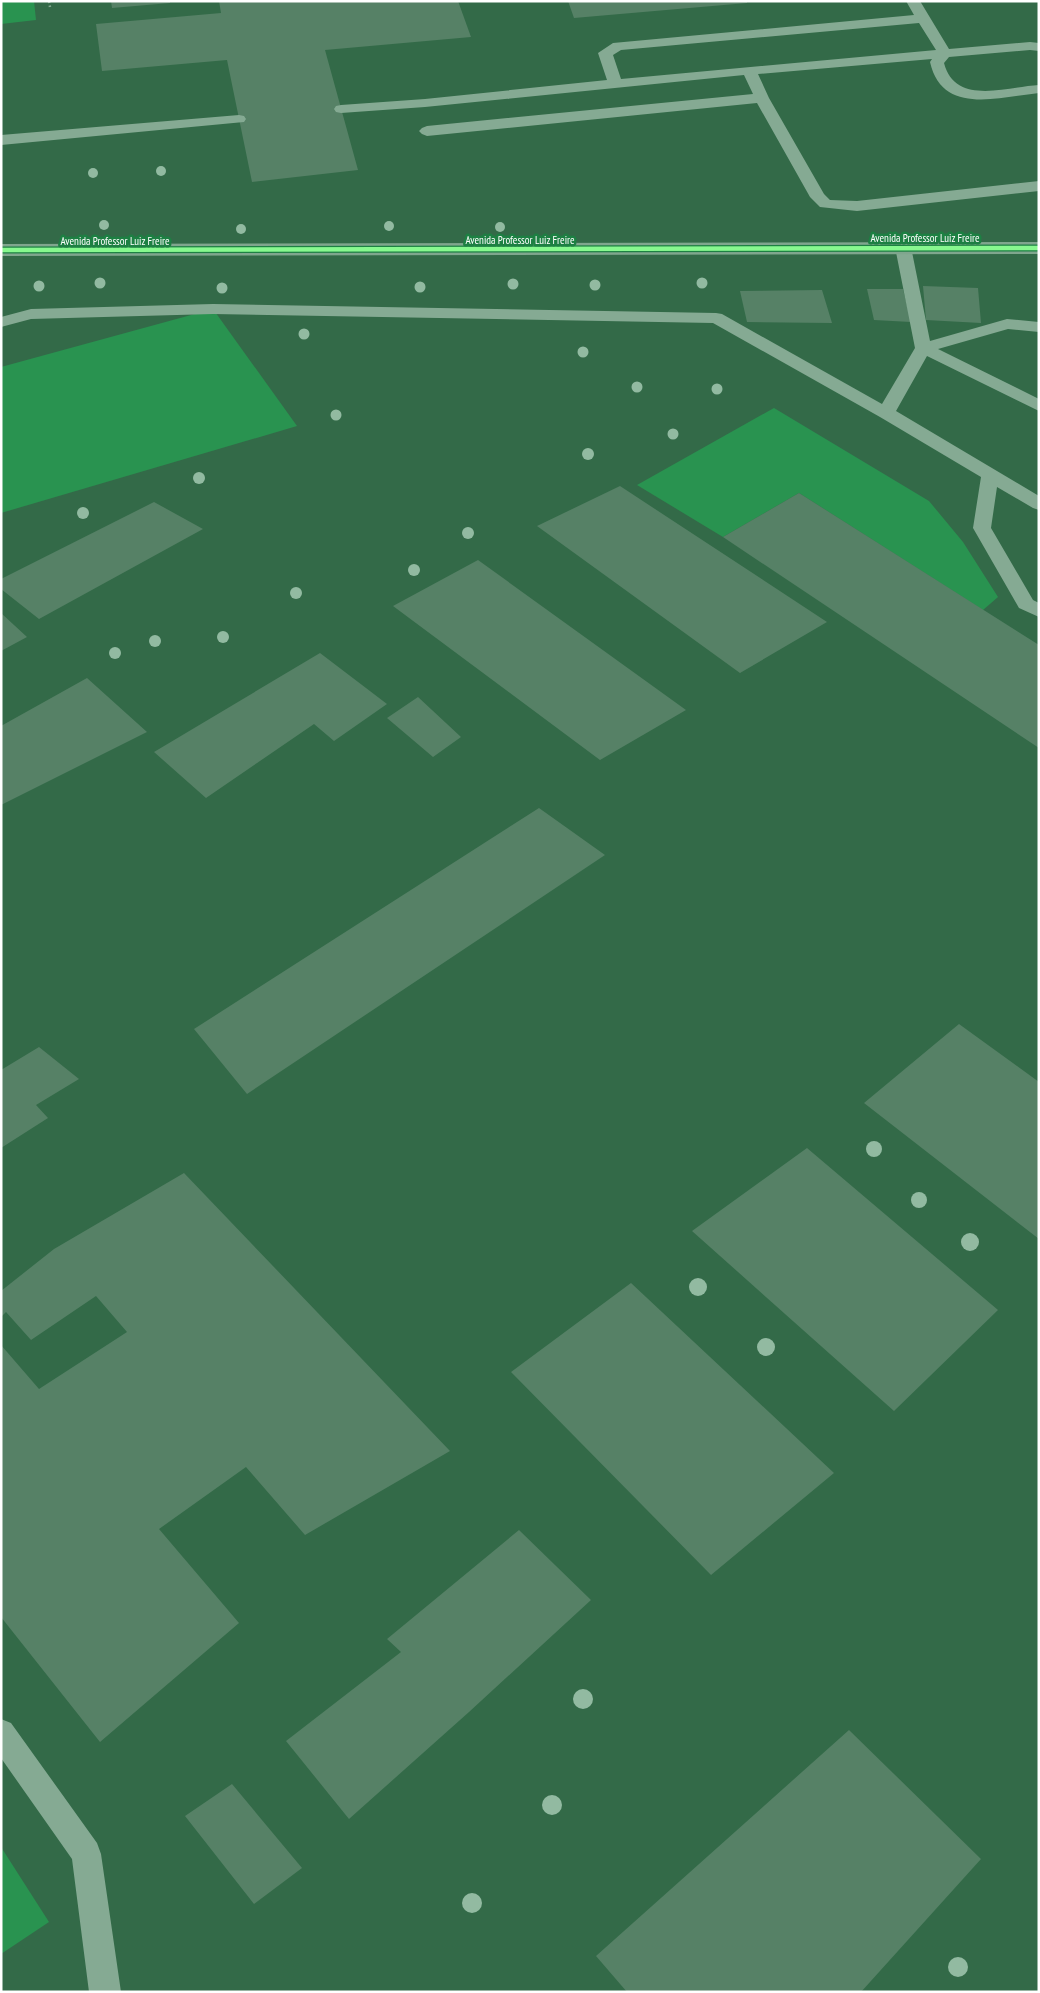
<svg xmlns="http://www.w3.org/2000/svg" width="1040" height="1993" viewBox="0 0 1040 1993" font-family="'PT Sans Narrow',sans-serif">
  <rect width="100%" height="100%" fill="#336a48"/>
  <path fill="#299350" d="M1,1H34L36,20L1,24Z
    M213,309L297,426L1,513V367Z
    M774,408L929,501L963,542L998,597L983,610L799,493L723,537L637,485Z
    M1,1847L49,1922L1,1954Z"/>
  <path fill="#568166" d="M111,1H170V3L112,8Z
    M219,1H458L471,37L325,50L358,170L252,182L227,60L102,71L96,24L221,13Z
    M568,1H747V3L574,18Z
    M923,286L978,288L981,323L926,320Z
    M867,289H903L911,322L874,320Z
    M822,290L832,323L747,322L740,291Z
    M620,486L827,622L740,673L537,526Z
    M799,493L1039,645V748L723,537Z
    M154,502L203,529L39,619L1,589V579Z
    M478,560L686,710L600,760L393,606Z
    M1,613L27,637L1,651Z
    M320,653L387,704L334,741L314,724L206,798L154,752Z
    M87,678L147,732L1,805V726Z
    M418,697L461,737L433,757L387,718Z
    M539,808L605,855L247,1094L194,1029Z
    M959,1024L1039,1082V1239L864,1103Z
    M39,1047L79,1079L36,1105L48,1118L1,1148V1070Z
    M807,1148L998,1310L894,1411L692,1231Z
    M184,1173L450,1451L305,1535L246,1467L159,1529L239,1623L100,1742L1,1617V1345L39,1389L127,1332L96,1296L31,1340L6,1312L1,1317V1291L54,1249Z
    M631,1283L834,1473L711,1575L511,1372Z
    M519,1530L591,1600L469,1712L349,1819L286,1741L401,1652L387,1639Z
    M849,1730L981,1859L861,1992H627L596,1956Z
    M232,1784L302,1868L254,1904L185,1816Z"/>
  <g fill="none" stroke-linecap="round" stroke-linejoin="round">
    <path stroke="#85aa93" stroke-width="2.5" stroke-dasharray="2 2.5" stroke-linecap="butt" d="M49,1L50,7"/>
    <path fill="#85aa93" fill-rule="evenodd" d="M906,1H920L949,49L1030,42L1039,43V51L1030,50L949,57L944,63C955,106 1006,87 1039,85V93C999,97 942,116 930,62L932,59L758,74L769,98L824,194L830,200L857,201L1039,181V191L857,211L820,207L810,197L757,103L427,136L422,134L419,131L422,128L427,126L753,94L744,75L425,107L341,113L336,112L334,109L336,106L341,105L425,99L607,80L598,53L613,43L914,15ZM919,23L936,50L621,79L613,55L621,50Z
      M239,115L244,116L246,119L244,122L1,145V135Z
      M903,242L909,244L911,247L930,341L1007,319L1039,322V332L1008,329L938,349L1039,399V411L927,356L896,411L1039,496V510L1033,508L997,487L991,528L1033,600L1039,603V617L1019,608L973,528L981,477L880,417L713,323L213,314L31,319L1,327V317L31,309L213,304L716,313L722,314L882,404L915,348L895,247L897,244Z
      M1,1719L11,1723L97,1843L101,1854L121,1992H89L72,1859L1,1758Z"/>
    <path fill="#80a68e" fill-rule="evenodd" d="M1039,242V254L1,256V244Z"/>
    <defs>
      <path id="cycleway" d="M1,250L1039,248"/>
    </defs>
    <use href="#cycleway" stroke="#1d8043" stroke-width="7"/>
    <use href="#cycleway" stroke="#87f88f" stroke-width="4.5"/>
  </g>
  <g fill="#92baa1">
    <circle cx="161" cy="171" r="5"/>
    <circle cx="93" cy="173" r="5"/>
    <circle cx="104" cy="225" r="5"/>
    <circle cx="389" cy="226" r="5"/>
    <circle cx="500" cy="227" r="5"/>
    <circle cx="241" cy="229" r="5"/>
    <circle cx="100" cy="283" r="5.5"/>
    <circle cx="702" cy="283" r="5.5"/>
    <circle cx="513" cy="284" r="5.5"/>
    <circle cx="595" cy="285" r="5.5"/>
    <circle cx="39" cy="286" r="5.5"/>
    <circle cx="420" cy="287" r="5.5"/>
    <circle cx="222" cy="288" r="5.5"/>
    <circle cx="304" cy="334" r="5.5"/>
    <circle cx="583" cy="352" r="5.5"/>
    <circle cx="637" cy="387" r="5.5"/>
    <circle cx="717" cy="389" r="5.5"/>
    <circle cx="336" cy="415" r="5.5"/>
    <circle cx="673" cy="434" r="5.5"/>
    <circle cx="588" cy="454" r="6"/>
    <circle cx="199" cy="478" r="6"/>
    <circle cx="83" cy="513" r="6"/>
    <circle cx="468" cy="533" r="6"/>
    <circle cx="414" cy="570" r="6"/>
    <circle cx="296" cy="593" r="6"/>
    <circle cx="223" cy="637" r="6"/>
    <circle cx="155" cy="641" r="6"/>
    <circle cx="115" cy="653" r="6"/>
    <circle cx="874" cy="1149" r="8"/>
    <circle cx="919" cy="1200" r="8"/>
    <circle cx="970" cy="1242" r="9"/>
    <circle cx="698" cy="1287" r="9"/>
    <circle cx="766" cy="1347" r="9"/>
    <circle cx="583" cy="1699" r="10"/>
    <circle cx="552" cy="1805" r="10"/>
    <circle cx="472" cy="1903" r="10"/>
    <circle cx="958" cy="1967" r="10"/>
  </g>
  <g text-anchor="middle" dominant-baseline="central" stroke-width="5" stroke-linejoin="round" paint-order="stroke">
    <g font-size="11" fill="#fff" stroke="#1d8043">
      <text x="925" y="238">Avenida Professor Luiz Freire</text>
      <text x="520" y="240">Avenida Professor Luiz Freire</text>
      <text x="115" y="241">Avenida Professor Luiz Freire</text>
    </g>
  </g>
  <rect width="1040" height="1993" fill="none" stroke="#ffffff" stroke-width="5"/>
</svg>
